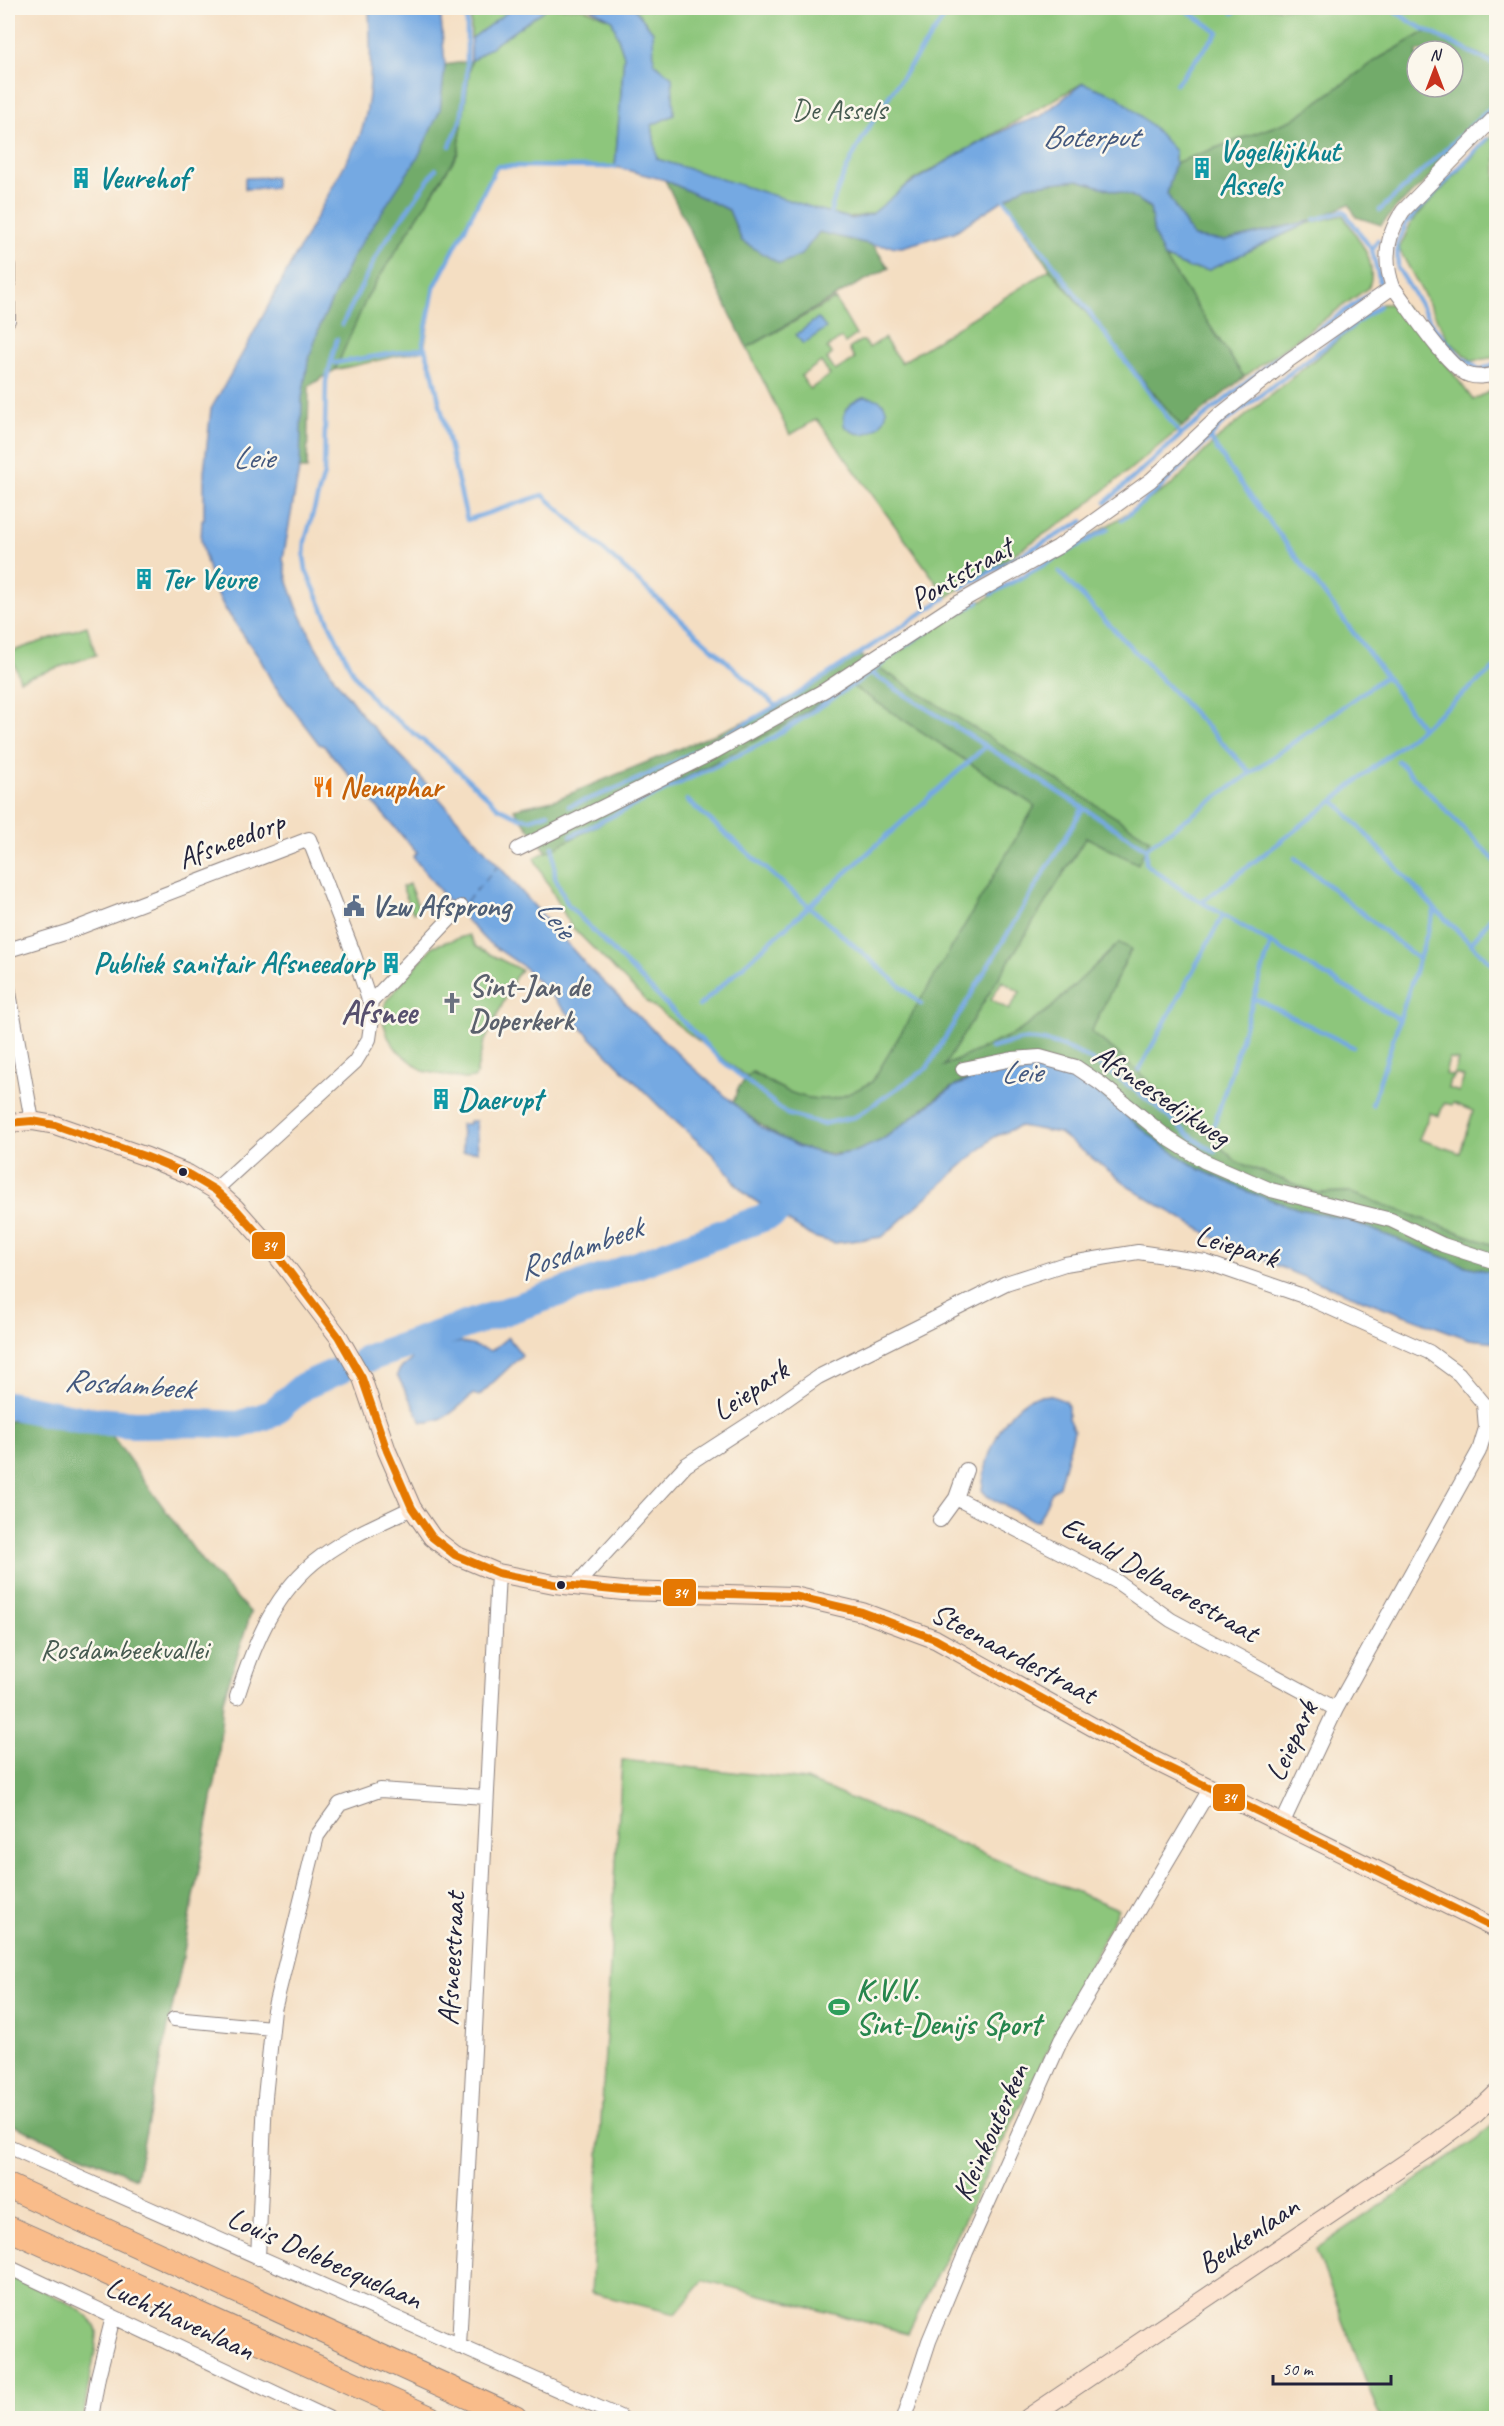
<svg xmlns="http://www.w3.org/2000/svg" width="1504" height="2426" viewBox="0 0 1504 2426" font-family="Caveat,sans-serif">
  <rect width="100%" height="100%" fill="#fbf7ec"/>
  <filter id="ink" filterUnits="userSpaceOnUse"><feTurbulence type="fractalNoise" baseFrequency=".0167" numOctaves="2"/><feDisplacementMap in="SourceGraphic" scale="12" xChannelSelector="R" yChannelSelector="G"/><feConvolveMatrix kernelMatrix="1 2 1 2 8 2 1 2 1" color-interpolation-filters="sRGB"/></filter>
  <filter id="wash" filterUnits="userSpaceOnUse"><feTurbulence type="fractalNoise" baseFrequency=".008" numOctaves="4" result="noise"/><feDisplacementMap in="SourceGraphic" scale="24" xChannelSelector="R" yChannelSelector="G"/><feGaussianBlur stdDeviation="1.35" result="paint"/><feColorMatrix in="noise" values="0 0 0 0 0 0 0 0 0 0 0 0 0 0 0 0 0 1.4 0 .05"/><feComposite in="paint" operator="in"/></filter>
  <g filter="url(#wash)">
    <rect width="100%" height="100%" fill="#f4dec2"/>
    <path fill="#8dc67b" stroke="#58745b" stroke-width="1.5" fill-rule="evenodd" d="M471,8H513L471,39Z
      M547,8H583L612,20L624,56L615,167H497L434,290L424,350L335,370L368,295L458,153L471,61Z
      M634,8H1489L1490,11L1496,18V62L1427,31L1378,59L1292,120L1175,163V151L1083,83L910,182L875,213L849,218L749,191L657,159L652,125L653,32Z
      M1496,132V357L1472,361L1449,341L1399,249L1412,221Z
      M1343,215C1356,237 1379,260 1369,287L1244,377L1164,257L1189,268L1209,270L1306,224Z
      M1050,269L1182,427L1074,515L947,597L817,419L790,435L747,348L835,299L856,335L845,343L841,338L827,348L832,354L827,359L835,371L855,359L849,349L860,341H864L869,348L884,338L901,363ZM821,362L830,375L810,389L801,376Z
      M1382,304H1402L1473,400L1496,388V1140L1494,1143L1496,1146V1246L1349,1192L1318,1193L1237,1162L1114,1050L1091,1032L1131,950L1119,943L1051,1008L1018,1032L943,1067L1086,837L1122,856L1040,806L872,1082C861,1087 849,1095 837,1098C806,1105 778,1088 753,1072L747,1077L647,1002L571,926L534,858L788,723L922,637L1088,538L1172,485L1215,441ZM1002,981L1020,992L1009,1010L991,999ZM1449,1059L1458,1060L1453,1076L1445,1074ZM1455,1074L1464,1077L1459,1092L1448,1088L1450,1079H1453ZM1444,1103L1452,1105L1453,1103L1473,1111L1460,1153L1419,1139L1430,1113L1439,1116Z
      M87,626L96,655L20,680L10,652Z
      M409,884L419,909L413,913L402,887Z
      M469,935L476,947L521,970L515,978L483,1045L475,1078L464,1079L423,1071L397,1050L388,1037L382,1018L386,1001L433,946Z
      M622,1760L806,1780L1118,1909L908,2333L704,2280L676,2314L591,2293Z
      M1496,2122V2418H1380L1316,2249L1477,2139Z
      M8,2276C29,2286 99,2308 97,2335C95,2363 85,2390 84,2418H8Z"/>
    <path fill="#72ab6b" stroke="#4a6653" stroke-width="1.5" fill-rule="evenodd" d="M1427,31L1496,62V118L1397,207L1381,225L1356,217L1349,204L1314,220L1225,241L1193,237L1167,194L1175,163L1292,120L1378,59ZM1417,51H1453V87H1417Z
      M471,61L458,153L368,295L335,370L309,386L307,469H299L302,398L308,362L320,325L354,254L440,110L445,65Z
      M665,180L729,210L742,241L801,255L819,232L873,245L889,268L850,288L747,348Z
      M1078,180L1132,196L1150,208L1154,234L1164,257L1244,377L1182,427L1050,269L1005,200L1025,186Z
      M859,655L1150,839L1138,864L1086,837L944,1066L1018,1032L1051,1008L1119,943L1131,949L1091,1032L1114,1050L1237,1162L1317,1193L1349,1192L1496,1246V1273L1466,1266L1345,1219L1299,1209L1251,1193L1199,1169L1162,1145L1024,1065C1001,1070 975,1074 954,1086C930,1101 908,1122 884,1138C830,1175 776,1140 733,1103L738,1088L752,1072C778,1088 806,1104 837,1098C849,1095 861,1087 872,1082L1035,806L849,684L788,723L547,852L514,809L557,799L776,709Z
      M48,1419L103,1423L202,1561L251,1613L223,1700L218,1767L182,1962L136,2178L8,2123V1421Z"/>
    <path fill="#75a9e2" stroke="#4c668e" stroke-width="1.5" d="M369,8H440L445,65L440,110L418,157L354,254L320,325L308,362L302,398L300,464L283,559L288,582L297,607L316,647L335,679L366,720L407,762L589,968L681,1057L763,1129L799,1147L831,1156L857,1151L882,1140L955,1086L991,1072L1024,1064L1053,1069L1088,1085L1162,1145L1199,1169L1251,1193L1299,1209L1345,1219L1466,1266L1496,1273V1342L1469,1339L1388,1309L1296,1274L1213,1237L1138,1193L1059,1133L1020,1126L994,1137L882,1237L835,1243L813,1237L749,1197L733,1181L732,1177L712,1154L662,1109L592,1039L524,967L486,941L445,897L413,857L417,853L324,746L319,744L272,682L260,659L224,607L213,584L204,553L201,541L202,520H204V472L211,409L245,349L359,138C375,97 370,51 369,8Z
      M513,8H547L471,61V39Z
      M590,8H634L653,32L654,63L672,77L674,115L652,125L657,159L830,213L852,219L872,214L906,186L964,151L1013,126L1041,116L1083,83L1117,96L1153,127L1175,151V163L1167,194L1193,237L1225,241L1314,220L1209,270L1189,268L1164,257L1154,234L1150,207L1132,196L1078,180L1025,186L954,232L902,247L873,245L819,232L801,255L780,264L742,241L729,210L665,180L615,167L624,56L612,20Z
      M275,177V188L245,189V178Z
      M818,318L826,328L803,344L796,335Z
      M863,397C913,398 870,455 844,425C842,410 849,403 863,397Z
      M469,1121H476L478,1151L463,1152L461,1124H469Z
      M508,1337L522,1355L479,1396L473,1394C458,1408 444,1423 422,1422L397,1375L400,1369L411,1360L410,1354L447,1340L450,1344L461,1342L491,1351Z
      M1049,1395L1065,1401L1068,1406V1418L1074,1431L1059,1486L1052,1492L1038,1521H1034L987,1496L982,1490C985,1458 1000,1414 1031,1398C1036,1396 1044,1396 1049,1395Z"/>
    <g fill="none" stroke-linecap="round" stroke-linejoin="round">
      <path stroke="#75a9e2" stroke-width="4.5" d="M1390,8L1414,24L1496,65
        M1233,13L1238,8
        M1176,84L1218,32L1183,8
        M1493,133L1496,130
        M1487,139L1406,223L1397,244L1398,268L1434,327L1459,356L1480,370L1496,363
        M450,146L461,120L467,74V8
        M615,167L497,166L434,288L423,343L432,370L467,520L543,495L776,706L790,699L945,598
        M1005,200L1181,435L1106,502
        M1380,210L1496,103
        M830,213C850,141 909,69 951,8
        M1314,220L1344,211L1372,250L1378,240
        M1379,306L1220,426L1210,438L1230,469L1386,676L1422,728
        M342,325L380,249L436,169
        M337,339L326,381L324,474L305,541L304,556L306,570L331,627L353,673L376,703L446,759L499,808L521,818L530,819L548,813
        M335,363L425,348
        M1181,435L1277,358L1381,286L1372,250
        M1122,520L1159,489L1210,438
        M1059,572L1250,772
        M961,588L1083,521
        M991,594L1108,529
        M904,646L947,618L979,602
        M871,673L897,651
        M1386,676L1146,848V864L1183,891L1399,1019
        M1398,761L1496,862
        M687,800L921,1004
        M1334,800L1435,909
        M569,806C642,782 710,745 776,706
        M571,836L771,739L871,673L1146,848
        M553,846L555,877L568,905L720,1059L787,1114L822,1124L855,1117L927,1068L1083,808
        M1295,858L1418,959
        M1202,902L1334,800L1496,667
        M1471,943L1496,911
        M1254,998L1353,1047
        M699,1006L986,746
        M991,1048C1001,1046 1013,1041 1023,1040C1069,1036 1122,1080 1157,1107C1176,1123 1193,1141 1215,1152
        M1139,1070L1223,915
        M1372,1105L1435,909L1496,968
        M1212,1132L1271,943
        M427,1339L430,1347"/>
      <path stroke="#75a9e2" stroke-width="28" d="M366,1359L602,1278L773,1214L805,1190
        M8,1405L83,1420L134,1424L197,1423L239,1425L271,1414L304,1386L340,1370"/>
      <path stroke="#43587e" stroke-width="1.5" stroke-dasharray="8 6" stroke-linecap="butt" d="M466,902L497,867"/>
    </g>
  </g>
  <g filter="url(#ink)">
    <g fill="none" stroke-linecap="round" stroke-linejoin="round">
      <defs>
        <path id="street" d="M1496,116L1403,211C1387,234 1383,260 1393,287C1408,306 1448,369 1469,375C1478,378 1487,376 1496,374
          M8,266V320
          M518,849L712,753L825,690L956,604L1058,547L1151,480L1221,414L1289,360L1393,287
          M8,950L67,932L309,839L354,955L370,1003L372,1018L369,1039L355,1062L215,1190
          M8,987L32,1121
          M370,1003L461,907
          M963,1069L1013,1059L1040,1057L1076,1067L1101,1084L1169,1139L1204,1161L1271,1190L1391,1220L1443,1245L1496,1262
          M956,1498L1116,1581L1171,1620L1336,1709
          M940,1520L956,1498L966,1470
          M575,1586L686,1465L774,1408L818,1377L1006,1283L1065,1264L1138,1252L1205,1262L1306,1297L1429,1352L1459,1374L1484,1404L1486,1428L1479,1451L1336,1709L1282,1824
          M237,1697C254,1644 275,1590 322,1556C349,1536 381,1523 412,1508
          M174,2019L272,2028
          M8,2146L622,2418
          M258,2258L265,2097L274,2010L317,1836L340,1804L380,1790L485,1797
          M8,2267L328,2418
          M459,2347L498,1573
          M91,2418L98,2377L113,2317
          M904,2418L929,2341L966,2252L1061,2040L1210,1789"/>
        <path id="secondary" d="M8,1123L32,1121L55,1125L147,1157L188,1174L215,1190L235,1208L276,1254L338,1336L362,1378L387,1451L412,1508L432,1537L455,1555L498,1573L554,1584L623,1591L794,1596L862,1612L935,1639L1147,1757L1496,1929
          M1028,2418L1437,2142L1475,2114L1496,2094"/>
        <path id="highway" d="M8,2186L515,2418
          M8,2228L430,2418"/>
      </defs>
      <use href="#street" stroke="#8b807e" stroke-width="16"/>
      <use href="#secondary" stroke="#8b807e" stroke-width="20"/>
      <use href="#highway" stroke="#8b807e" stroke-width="26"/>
      <use href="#street" stroke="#fff" stroke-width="14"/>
      <use href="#secondary" stroke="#fde4d0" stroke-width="18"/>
      <use href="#highway" stroke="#f9bc8a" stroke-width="24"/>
      <defs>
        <path id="bus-1" d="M8,1123L32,1121L55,1125L147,1157L188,1174L215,1190L235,1208L276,1254L338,1336L362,1378L387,1451L412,1508L432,1537L455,1555L498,1573L554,1584L623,1591L794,1596L862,1612L935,1639L1147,1757L1496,1929"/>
      </defs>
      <use href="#bus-1" stroke="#fbf7ec" stroke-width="12"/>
      <use href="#bus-1" stroke="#e57803" stroke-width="8"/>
    </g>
  </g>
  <defs>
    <symbol id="building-bare" viewBox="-9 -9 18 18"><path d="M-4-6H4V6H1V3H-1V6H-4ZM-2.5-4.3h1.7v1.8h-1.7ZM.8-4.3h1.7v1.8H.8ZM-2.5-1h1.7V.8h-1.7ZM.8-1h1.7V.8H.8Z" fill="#0f9aa8" stroke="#fbf7ec" stroke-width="2.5" paint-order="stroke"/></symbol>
    <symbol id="restaurant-bare" viewBox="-9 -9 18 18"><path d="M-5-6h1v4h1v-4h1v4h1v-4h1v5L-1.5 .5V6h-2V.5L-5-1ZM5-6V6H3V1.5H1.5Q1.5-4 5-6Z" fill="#e8710a" stroke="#fbf7ec" stroke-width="2.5" paint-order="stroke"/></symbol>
    <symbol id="civic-bare" viewBox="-9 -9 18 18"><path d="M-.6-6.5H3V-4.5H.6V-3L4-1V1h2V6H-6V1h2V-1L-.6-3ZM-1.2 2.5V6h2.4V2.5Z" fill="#5c6f8a" stroke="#fbf7ec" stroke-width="2.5" paint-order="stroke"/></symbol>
    <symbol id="church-bare" viewBox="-9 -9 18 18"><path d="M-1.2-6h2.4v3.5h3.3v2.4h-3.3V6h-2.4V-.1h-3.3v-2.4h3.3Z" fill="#6b7280" stroke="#fbf7ec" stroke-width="2.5" paint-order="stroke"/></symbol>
    <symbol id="stadium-bare" viewBox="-9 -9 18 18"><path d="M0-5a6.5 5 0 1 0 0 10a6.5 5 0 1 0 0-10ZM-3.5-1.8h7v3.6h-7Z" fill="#2e9e5b" stroke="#fbf7ec" stroke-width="2.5" paint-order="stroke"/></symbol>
  </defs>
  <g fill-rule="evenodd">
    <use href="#building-bare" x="1187" y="153" width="30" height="30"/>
    <use href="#building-bare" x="66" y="163" width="30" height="30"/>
    <use href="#building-bare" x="129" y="564" width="30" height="30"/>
    <use href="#restaurant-bare" x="308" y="772" width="30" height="30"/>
    <use href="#civic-bare" x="339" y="891" width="30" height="30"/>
    <use href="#building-bare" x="376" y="948" width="30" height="30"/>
    <use href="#church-bare" x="437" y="988" width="30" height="30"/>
    <use href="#building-bare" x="426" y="1084" width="30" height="30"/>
    <use href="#stadium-bare" x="824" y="1992" width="30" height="30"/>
  </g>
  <g fill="#22223b" stroke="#fbf7ec" stroke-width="2">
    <circle cx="183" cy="1172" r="5"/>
    <circle cx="561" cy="1585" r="5"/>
  </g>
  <g text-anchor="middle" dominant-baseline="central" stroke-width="5" stroke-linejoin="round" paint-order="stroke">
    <g font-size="30" fill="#475b51" stroke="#fbf7ec">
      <text x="839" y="109">De Assels</text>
      <text x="124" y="1649">Rosdambeekvallei</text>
    </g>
    <g font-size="30" font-weight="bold" fill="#0d838f" stroke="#fbf7ec" text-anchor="start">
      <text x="1219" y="151">Vogelkijkhut<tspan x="1219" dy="34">Assels</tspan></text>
      <text x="98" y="178">Veurehof</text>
      <text x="161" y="579">Ter Veure</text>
      <text x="374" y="963" text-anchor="end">Publiek sanitair Afsneedorp</text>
      <text x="458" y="1099">Daerupt</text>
    </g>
    <g font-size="30" fill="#22223b" stroke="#fbf7ec">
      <text transform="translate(961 573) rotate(-30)">Pontstraat</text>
      <text transform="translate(231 840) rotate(-21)">Afsneedorp</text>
      <text transform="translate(1162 1095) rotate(34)">Afsneesedijkweg</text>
      <text transform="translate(1237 1246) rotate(17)">Leiepark</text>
      <text transform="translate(750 1390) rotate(-34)">Leiepark</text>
      <text transform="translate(1160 1579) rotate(30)">Ewald Delbaerestraat</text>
      <text transform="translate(1014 1653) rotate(28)">Steenaardestraat</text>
      <text transform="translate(1291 1741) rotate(-65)">Leiepark</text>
      <text transform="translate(451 1959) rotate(-87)">Afsneestraat</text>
      <text transform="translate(990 2132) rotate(-66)">Kleinkouterken</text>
      <text transform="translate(1248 2235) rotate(-34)">Beukenlaan</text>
      <text transform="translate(325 2258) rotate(24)">Louis Delebecquelaan</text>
      <text transform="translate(180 2318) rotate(25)">Luchthavenlaan</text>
    </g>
    <g font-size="30" font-weight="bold" fill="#c56008" stroke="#fbf7ec" text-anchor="start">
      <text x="340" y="787">Nenuphar</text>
    </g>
    <g font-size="30" font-weight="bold" fill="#4e5e75" stroke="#fbf7ec" text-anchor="start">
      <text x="371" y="906">Vzw Afsprong</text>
    </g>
    <g font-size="30" font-weight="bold" fill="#5b616d" stroke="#fbf7ec" text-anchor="start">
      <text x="469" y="986">Sint-Jan de<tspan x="469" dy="34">Doperkerk</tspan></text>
    </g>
    <g font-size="30" font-weight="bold" fill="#27864d" stroke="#fbf7ec" text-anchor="start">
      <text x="856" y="1990">K.V.V.<tspan x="856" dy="34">Sint-Denijs Sport</tspan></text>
    </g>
    <g font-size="32" font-style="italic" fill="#43587e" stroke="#fbf7ec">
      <text x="1090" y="136">Boterput</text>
      <text x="253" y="457">Leie</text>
      <text transform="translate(556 918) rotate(50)">Leie</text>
      <text transform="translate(1021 1072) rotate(-1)">Leie</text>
      <text transform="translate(580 1248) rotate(-20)">Rosdambeek</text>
      <text transform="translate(129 1384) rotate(4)">Rosdambeek</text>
    </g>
    <g font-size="33" font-weight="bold" fill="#564f6d" stroke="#fbf7ec">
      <text x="379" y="1012">Afsnee</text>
    </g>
  </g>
  <g stroke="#fbf7ec" stroke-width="2">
    <rect x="251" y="1231" width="35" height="29" rx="6" fill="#e57803"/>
    <rect x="662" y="1578" width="35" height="29" rx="6" fill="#e57803"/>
    <rect x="1212" y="1783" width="34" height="29" rx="6" fill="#e57803"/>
  </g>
  <g font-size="16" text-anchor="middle" font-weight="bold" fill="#fff">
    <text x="269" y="1251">34</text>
    <text x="680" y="1598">34</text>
    <text x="1229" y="1803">34</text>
  </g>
  <rect width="1504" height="2426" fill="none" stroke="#fbf7ec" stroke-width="30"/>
  <g transform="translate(1435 69)"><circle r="28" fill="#fbf7ec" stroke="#a4a2a5" stroke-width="1.5"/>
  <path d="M0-4.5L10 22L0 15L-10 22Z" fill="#c8321e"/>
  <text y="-9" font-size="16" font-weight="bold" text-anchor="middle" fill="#22223b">N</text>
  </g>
  <path d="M1273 2375v9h118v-9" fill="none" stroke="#22223b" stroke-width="3"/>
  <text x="1282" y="2375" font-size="18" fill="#22223b" stroke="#fbf7ec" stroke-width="4.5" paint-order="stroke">50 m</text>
</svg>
